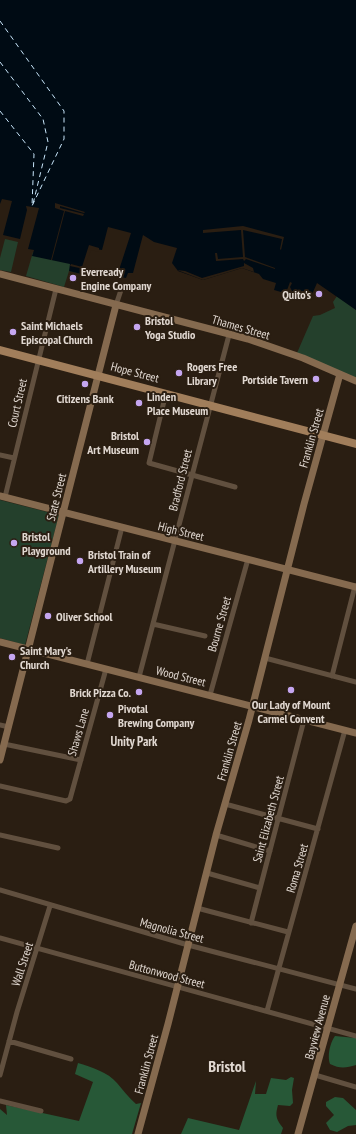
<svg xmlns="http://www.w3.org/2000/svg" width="356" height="1134" viewBox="0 0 356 1134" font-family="'PT Sans Narrow',sans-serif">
  <rect width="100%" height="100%" fill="#2a1e12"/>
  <path fill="#24402c" d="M5,239L18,242L11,272L0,270V258Z
    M33,252L70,262L81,274L69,271L64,287L26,276Z
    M337,296L356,310V378L297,353L313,316L320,315L335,308L333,302Z
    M0,500L59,515L25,645L0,638Z"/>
  <path fill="#275837" d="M335,1036L356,1038V1065C346,1068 340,1069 330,1064C327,1056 330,1043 335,1036Z
    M78,1063C91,1067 108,1072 117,1083C123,1090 128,1097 136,1104L141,1103L132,1134H0V1109L7,1115L6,1105L79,1121L93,1082L75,1074Z
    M291,1077L294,1078L292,1090L293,1103L290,1106L278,1105C275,1116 276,1119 283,1128L281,1134H181L188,1118L239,1130L256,1081L255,1094H266L271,1078L286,1080Z
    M335,1097L343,1098L356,1110V1125L348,1126L337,1132L330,1130L326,1123L334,1115L326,1106V1102Z"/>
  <path fill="#000b14" d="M0,0H356V310L317,283L310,299L288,292V289L281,292L274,290L276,283L263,279L259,274L242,268L203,280L178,271L172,263L177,248L154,242L143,235L133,273H128L126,278L121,277L123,272L119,270L131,233L108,227L102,250L89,248L81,274L69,271L70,264L32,256L34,250L28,249L39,208L26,206L27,210L20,239L3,235L12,201L2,199L0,204Z"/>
  <path fill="#2a1e12" d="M55,203L85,212L84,213L60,206V208L84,214L83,216L65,211L52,260H51L64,211L55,208Z
    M243,226L284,237L281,250L280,249L282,239L243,230L245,257L275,268V269L246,259L244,261L243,259L216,261L215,253H217L218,259L243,257L241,230L203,233V230Z
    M89,245L99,248V252L91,250L84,269L70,266L71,264L82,267Z
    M244,263L253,268L254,272L242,268L203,280L177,270L185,271L202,278L244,266Z
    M290,282L292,283L290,287L292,291L300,295H312L310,300L300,299L286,293Z"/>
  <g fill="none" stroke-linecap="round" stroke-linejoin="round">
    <path stroke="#c8e6fb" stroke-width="1" stroke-dasharray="5 4" stroke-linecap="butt" d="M0,21L64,111V139L32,206
      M0,62L43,119L48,142L33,204
      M0,111L34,154L32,206"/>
    <path stroke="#61503f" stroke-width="5" d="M116,305L122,287
      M166,393L149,463L235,487
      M0,455L14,458
      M5,497L56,289
      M153,624L205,636
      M265,658L356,682
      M87,664L122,527
      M332,676L355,586
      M139,677L229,335
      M210,695L248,559
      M0,725L9,727
      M4,744L81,760
      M0,786L66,801L70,799L106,669
      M225,804L318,829
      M0,835L58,848
      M216,835L270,851
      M207,873L260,888
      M0,890L188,945L356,989
      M197,908L288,932
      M251,923L304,720
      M0,938L356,1036
      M267,1011L345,730
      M9,1041L71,1059
      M0,1075L17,1012L50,906
      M315,1075L356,1087
      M0,1101L41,1111"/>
    <path stroke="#856a4f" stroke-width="7" d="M0,274L248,339L303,358L356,381
      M0,496L356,587
      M0,642L356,733
      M0,760L116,305
      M138,1134L168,1024L216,835L249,720L304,504L340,374
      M298,1134L356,926"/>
    <path stroke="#a17e5b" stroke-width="8" d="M0,350L356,444"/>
  </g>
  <g fill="#c5a6f0" stroke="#2a1e12" stroke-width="1.5">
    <circle cx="73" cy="278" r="4"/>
    <circle cx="319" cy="294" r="4"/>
    <circle cx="137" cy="327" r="4"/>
    <circle cx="13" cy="332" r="4"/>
    <circle cx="179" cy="373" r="4"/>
    <circle cx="316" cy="379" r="4"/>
    <circle cx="85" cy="384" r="4"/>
    <circle cx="139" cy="403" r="4"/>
    <circle cx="147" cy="442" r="4"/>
    <circle cx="14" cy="543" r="4"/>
    <circle cx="80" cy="561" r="4"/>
    <circle cx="48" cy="616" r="4"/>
    <circle cx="12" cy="657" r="4"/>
    <circle cx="291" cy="690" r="4"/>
    <circle cx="139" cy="692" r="4"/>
    <circle cx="110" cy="715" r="4"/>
  </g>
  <g text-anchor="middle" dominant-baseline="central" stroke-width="4" stroke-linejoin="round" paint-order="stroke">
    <g font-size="12" font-weight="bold" fill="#e1d8d1" stroke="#2a1e12" text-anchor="start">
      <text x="81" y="271">Everready<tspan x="81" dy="14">Engine Company</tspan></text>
      <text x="311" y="294" text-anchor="end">Quito's</text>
      <text x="145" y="320">Bristol<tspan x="145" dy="14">Yoga Studio</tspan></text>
      <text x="21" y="325">Saint Michaels<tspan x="21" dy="14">Episcopal Church</tspan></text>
      <text x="187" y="366">Rogers Free<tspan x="187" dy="14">Library</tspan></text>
      <text x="308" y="379" text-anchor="end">Portside Tavern</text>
      <text x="147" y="396">Linden<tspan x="147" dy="14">Place Museum</tspan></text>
      <text x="85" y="398" text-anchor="middle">Citizens Bank</text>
      <text x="139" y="435" text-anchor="end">Bristol<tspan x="139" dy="14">Art Museum</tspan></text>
      <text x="22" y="536">Bristol<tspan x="22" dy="14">Playground</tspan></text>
      <text x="88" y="554">Bristol Train of<tspan x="88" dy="14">Artillery Museum</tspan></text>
      <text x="56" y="616">Oliver School</text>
      <text x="20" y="650">Saint Mary's<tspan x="20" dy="14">Church</tspan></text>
      <text x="131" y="692" text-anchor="end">Brick Pizza Co.</text>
      <text x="291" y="704" text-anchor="middle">Our Lady of Mount<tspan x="291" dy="14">Carmel Convent</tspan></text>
      <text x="118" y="708">Pivotal<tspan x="118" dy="14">Brewing Company</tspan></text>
    </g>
    <g font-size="12" fill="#e1d8d1" stroke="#2a1e12">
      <text transform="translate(241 327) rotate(16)">Thames Street</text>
      <text transform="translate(135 372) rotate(15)">Hope Street</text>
      <text transform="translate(17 403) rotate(-77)">Court Street</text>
      <text transform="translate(311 438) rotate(-74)">Franklin Street</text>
      <text transform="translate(180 480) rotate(-76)">Bradford Street</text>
      <text transform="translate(56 497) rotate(-76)">State Street</text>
      <text transform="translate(181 531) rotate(14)">High Street</text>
      <text transform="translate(219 624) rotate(-74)">Bourne Street</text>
      <text transform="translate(181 676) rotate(14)">Wood Street</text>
      <text transform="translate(78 732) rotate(-74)">Shaws Lane</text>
      <text transform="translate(229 751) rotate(-74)">Franklin Street</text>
      <text transform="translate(268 819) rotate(-75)">Saint Elizabeth Street</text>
      <text transform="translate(297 868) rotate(-74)">Roma Street</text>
      <text transform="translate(172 930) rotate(15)">Magnolia Street</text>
      <text transform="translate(22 964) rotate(-72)">Wall Street</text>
      <text transform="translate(167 974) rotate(15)">Buttonwood Street</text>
      <text transform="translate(317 1027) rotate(-75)">Bayview Avenue</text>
      <text transform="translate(146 1064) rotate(-75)">Franklin Street</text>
    </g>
    <g font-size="13" font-weight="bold" fill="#e1d8d1" stroke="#2a1e12">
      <text x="134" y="741">Unity Park</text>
    </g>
    <g font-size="16" font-weight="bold" fill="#e1d8d1" stroke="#2a1e12">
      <text x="227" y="1066">Bristol</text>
    </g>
  </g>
</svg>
